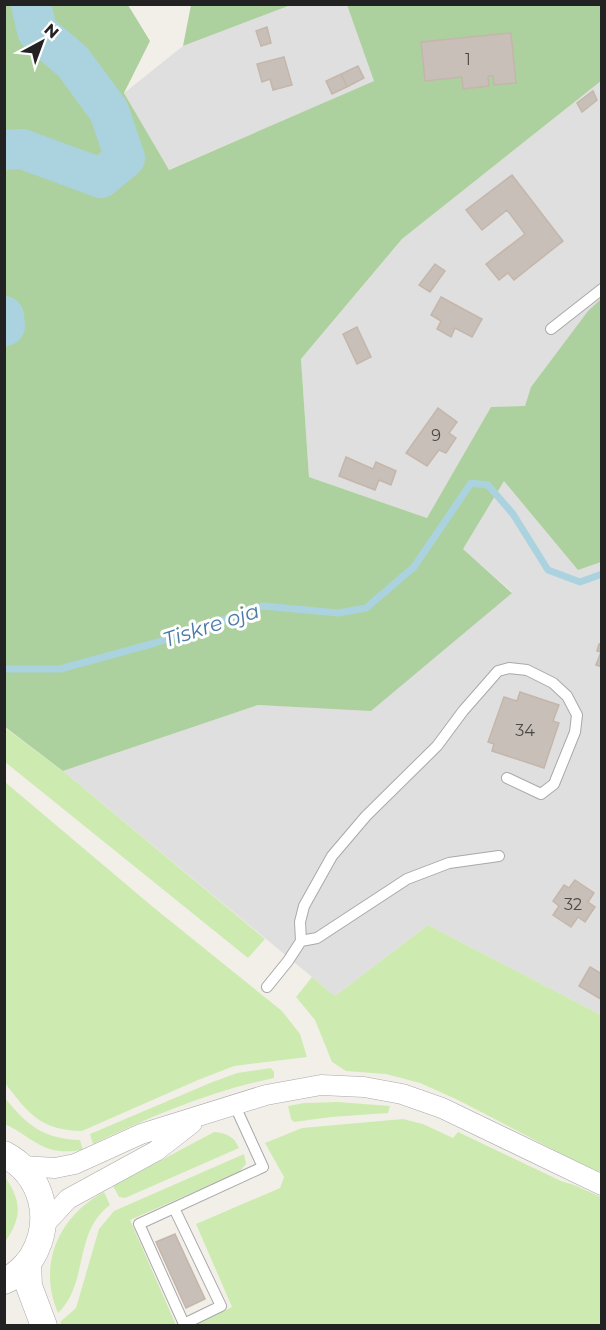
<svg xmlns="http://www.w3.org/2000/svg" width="606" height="1330" viewBox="0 0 606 1330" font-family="Montserrat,sans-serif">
  <rect width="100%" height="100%" fill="#f2efe9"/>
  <path fill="#e0dfdf" d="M291,5H347L375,81L168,170L124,93L183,46Z
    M601,81V1015L428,925L335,996L63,771L258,705L371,710L512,592L427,518L309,477L301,359L402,239Z"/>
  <path fill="#cdebb0" d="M4,727L63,771L265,939L248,958L5,762Z
    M5,782L153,907L282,1011L300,1034L307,1057L234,1066L198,1080L82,1131C40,1130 29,1114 5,1083Z
    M428,925L601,1015V1170L598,1173L458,1100L420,1083L386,1074L346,1071L332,1062L315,1020L296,997L312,977L335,996Z
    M271,1068L274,1072V1078C210,1091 152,1116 93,1144L90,1134L210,1083L237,1073Z
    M4,1097C27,1125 43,1139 80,1140L83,1150C42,1156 37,1140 5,1124Z
    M338,1102L390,1106L388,1113L331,1117L294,1122L291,1119L288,1106L304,1103Z
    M403,1119L423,1124L453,1138L458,1132L561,1181L574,1185L601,1197V1325L192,1326L232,1307L196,1224L280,1188L284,1177L265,1143L302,1128Z
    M214,1132C226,1133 234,1136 239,1148L125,1198L119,1197L113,1186Z
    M244,1154L246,1164L239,1172L130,1220L176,1325H62L60,1322L76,1308L99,1229L114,1211Z
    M5,1177C22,1201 22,1218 5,1242Z
    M104,1192L110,1205C73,1232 89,1284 58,1313C37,1264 59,1216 104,1192Z"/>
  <path fill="#add19e" d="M4,5H128L150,41L124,93L169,170L374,81L347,5H601V81L402,239L301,359L309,477L427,518L491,407L525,406L531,387L588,311L601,299V562L578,570L504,481L463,549L512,593L371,711L258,705L63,771L5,727Z
    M191,5V4L291,5L183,46Z"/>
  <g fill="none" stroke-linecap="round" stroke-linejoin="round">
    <path stroke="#aad3df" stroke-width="7" d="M4,326V340
      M4,669H60L155,643L263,606L338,613L366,608L414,567L471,483L488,485L513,514L548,570L580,582L602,574"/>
    <path stroke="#aad3df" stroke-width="40" d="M4,150L22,149L101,178L125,158L109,111L73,62L37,31L31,4
      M4,316L5,326"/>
  </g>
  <path fill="#c7bfb8" stroke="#c4b6ab" stroke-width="1.5" d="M267,27L271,43L261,46L256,31Z
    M511,33L516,83L494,85L493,76H488L489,86L463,89L462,77L425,81L421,42Z
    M284,57L292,85L273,90L270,79L262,82L257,64Z
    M358,66L364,78L347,87L341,74Z
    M341,74L347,87L332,94L326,81Z
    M593,91L597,100L582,112L577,103Z
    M512,175L563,241L514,280L508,273L499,280L486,264L525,234L507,210L482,230L466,210Z
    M435,264L445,271L430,292L419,285Z
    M441,297L482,319L472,337L455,328L451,337L437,329L441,321L431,315Z
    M357,327L371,357L357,364L343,334Z
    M438,408L457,422L449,433L456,438L446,453L439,450L427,466L406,453Z
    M346,457L373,469L376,462L396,471L391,485L379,480L375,490L339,476Z
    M599,644H602V667L596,665L601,652L597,651Z
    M520,692L559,705L553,721L559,723L544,768L492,751L494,744L488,742L504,697L517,701Z
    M575,880L594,893L588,902L595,907L585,922L578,917L571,927L553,915L559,906L553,901L564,885L569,888Z
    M590,967L602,974V1000L579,986Z
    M175,1234L205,1299L186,1308L156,1242Z"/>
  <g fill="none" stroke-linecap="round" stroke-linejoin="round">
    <defs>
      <path id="service" d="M551,329L602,289
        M301,941L317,938L407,879L449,863L499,856
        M267,987L288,961L301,941L300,922L304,906L332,856L366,816L437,746L463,711L498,671L509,668L527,670L553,683L567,696L577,715L575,732L554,784L541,794L507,778
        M174,1208L221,1306L184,1324L139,1224L263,1167L235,1106"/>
      <path id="minor" d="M22,1166L55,1168L75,1164L141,1134L266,1095L321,1085L364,1087L402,1094L442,1108L602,1185
        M44,1225L68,1199L156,1151L192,1123"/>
      <path id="tertiary" d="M4,1154C43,1175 54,1220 32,1257C26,1266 15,1277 4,1281
        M28,1263L29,1286L44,1326"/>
    </defs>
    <use href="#service" stroke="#a9a9a9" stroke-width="12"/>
    <use href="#minor" stroke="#a9a9a9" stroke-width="21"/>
    <use href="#tertiary" stroke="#a9a9a9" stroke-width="27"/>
    <use href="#service" stroke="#fff" stroke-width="10"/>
    <use href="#minor" stroke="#fff" stroke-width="20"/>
    <use href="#tertiary" stroke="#fff" stroke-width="26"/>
  </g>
  <g text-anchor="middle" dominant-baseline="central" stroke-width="6" stroke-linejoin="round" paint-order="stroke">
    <g font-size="16" fill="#4b4948">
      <text x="468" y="59">1</text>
      <text x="436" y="435">9</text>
      <text x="525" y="730">34</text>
      <text x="573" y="904">32</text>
    </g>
    <g font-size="21" font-style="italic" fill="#4a7aab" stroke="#fff">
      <text transform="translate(211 625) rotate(-18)">Tiskre oja</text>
    </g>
  </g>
  <rect width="606" height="1330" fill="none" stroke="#222222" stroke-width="12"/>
  <g transform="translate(42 42) rotate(41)" stroke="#ffffff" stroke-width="4.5" paint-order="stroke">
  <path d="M0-4.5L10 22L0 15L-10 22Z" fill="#222222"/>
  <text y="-9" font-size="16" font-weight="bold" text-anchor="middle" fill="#222222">N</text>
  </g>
</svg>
